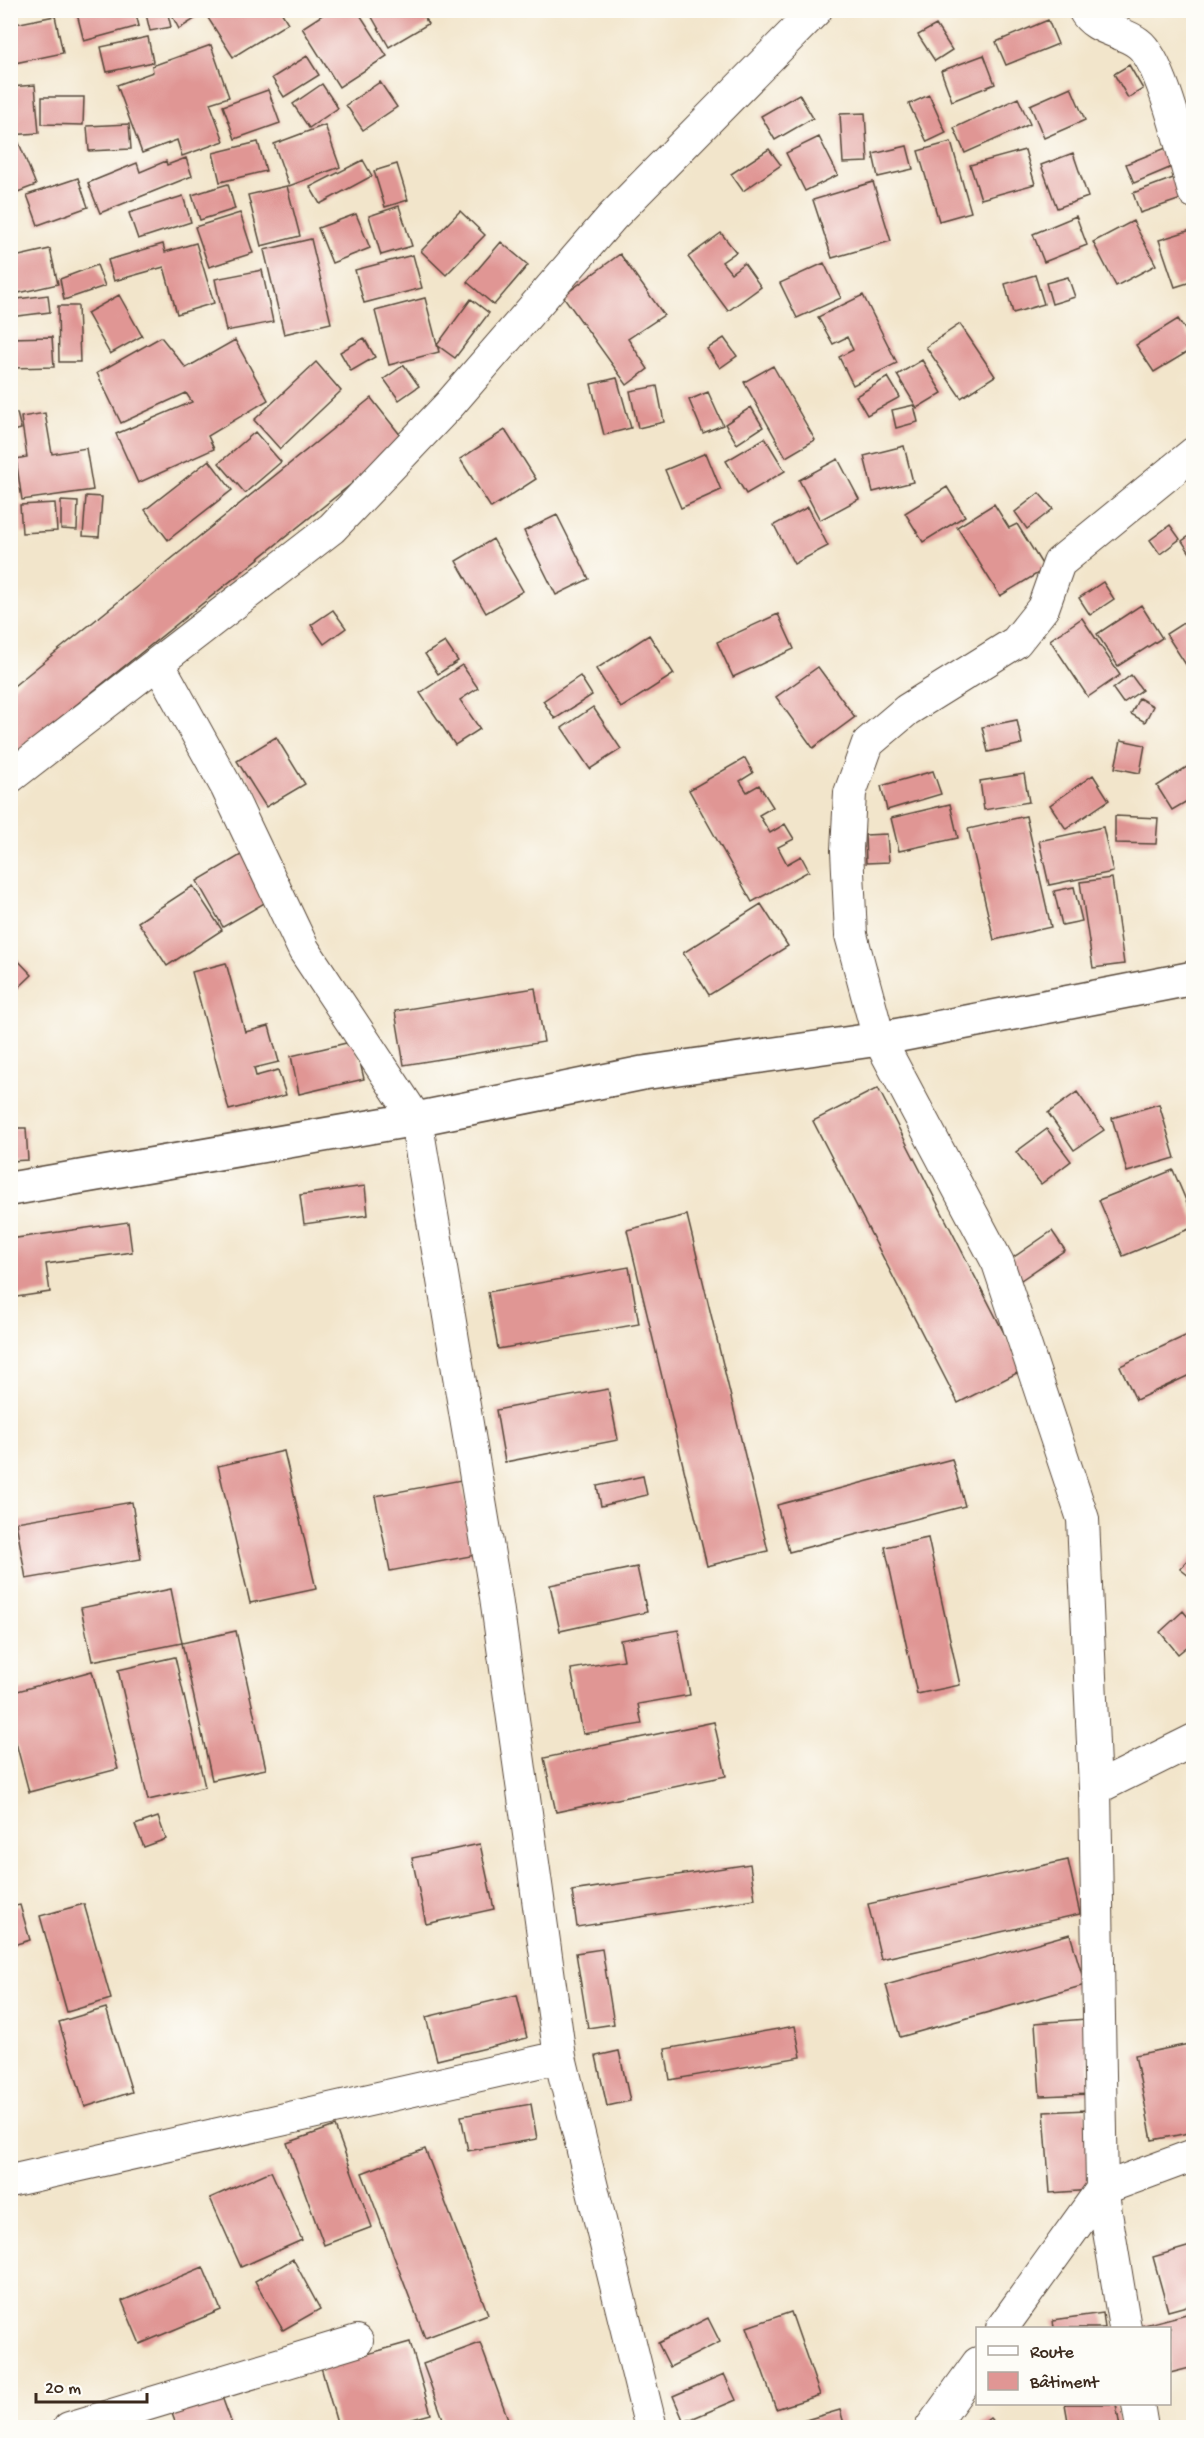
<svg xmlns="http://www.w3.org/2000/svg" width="1204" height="2438" viewBox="0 0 1204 2438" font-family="'Gochi Hand',sans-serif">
  <rect width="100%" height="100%" fill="#fdfcf7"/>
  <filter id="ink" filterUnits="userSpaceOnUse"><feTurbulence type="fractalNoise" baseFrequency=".0167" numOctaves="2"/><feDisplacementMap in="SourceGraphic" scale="12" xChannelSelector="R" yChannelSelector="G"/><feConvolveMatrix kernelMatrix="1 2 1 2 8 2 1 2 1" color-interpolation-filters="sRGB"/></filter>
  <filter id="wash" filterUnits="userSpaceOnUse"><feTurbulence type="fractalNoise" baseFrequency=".008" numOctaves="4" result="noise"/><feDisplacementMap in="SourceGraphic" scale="24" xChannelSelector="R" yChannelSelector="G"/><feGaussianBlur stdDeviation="1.35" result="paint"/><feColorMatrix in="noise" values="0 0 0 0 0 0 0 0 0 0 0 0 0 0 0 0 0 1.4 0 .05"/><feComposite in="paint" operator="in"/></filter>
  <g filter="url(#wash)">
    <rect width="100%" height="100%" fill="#f2e5cb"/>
    <g id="blocks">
      <path fill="#e09694" d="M76,10H135L139,26L84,41Z
        M145,10H167L171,27L150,31Z
        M172,10H209L179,29L170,12Z
        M220,10H280L288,23L233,57L208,18Z
        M330,10H357L387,56L339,87L302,28Z
        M368,10H420L428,24L389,47Z
        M55,16L63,53L10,64V25Z
        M1048,20L1058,44L1006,65L996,42Z
        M936,25L952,50L935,61L918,35Z
        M148,37L153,62L107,72L101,47Z
        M211,45L229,97L210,103L224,141L182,156L177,140L142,153L117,85L153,72L152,66Z
        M984,55L995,84L952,101L941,71Z
        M307,56L319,75L284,97L272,78Z
        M1129,65L1143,89L1128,98L1114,74Z
        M380,82L397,107L363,130L346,105Z
        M322,84L338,108L309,128L293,104Z
        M35,85L39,133L10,135V87Z
        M1071,87L1085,120L1044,138L1030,105Z
        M268,90L280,123L235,139L223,106Z
        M799,94L813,118L775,140L761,116Z
        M929,95L946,133L927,142L909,104Z
        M42,97H84L83,125L42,124Z
        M1018,98L1030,124L965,153L954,128Z
        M865,113L868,162L843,163L840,114Z
        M129,124L131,149L89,151L87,126Z
        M325,125L340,167L289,186L274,144Z
        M819,137L838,175L805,191L786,153Z
        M258,142L266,171L220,182L213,153Z
        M951,142L971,212L939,221L918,151Z
        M19,143L36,185L10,195V146Z
        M907,146L913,169L878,177L873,154Z
        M1171,146L1179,164L1134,183L1126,164Z
        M769,149L781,165L743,191L731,174Z
        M1025,150L1035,184L981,199L970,165Z
        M1073,153L1088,197L1057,208L1041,165Z
        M186,158L192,176L100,213L88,183L137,163L140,172L166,161L167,165Z
        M363,160L372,176L320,204L310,187Z
        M397,164L408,200L385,207L374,171Z
        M1176,177L1184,198L1140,213L1133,193Z
        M78,178L88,207L38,225L27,195Z
        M873,182L891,241L832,258L813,200Z
        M228,184L235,209L200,220L192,195Z
        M287,186L300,236L261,246L248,195Z
        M183,196L191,222L138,239L129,213Z
        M399,206L412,246L381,255L369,216Z
        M460,211L485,235L446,275L421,251Z
        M240,213L253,253L209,267L195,227Z
        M356,214L370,248L332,263L318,228Z
        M1076,216L1087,245L1044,262L1033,234Z
        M1133,221L1156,265L1116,286L1093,242Z
        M1194,229V281L1175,287L1159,240Z
        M721,233L736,252L722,262L731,273L744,263L761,287L728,311L688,257Z
        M311,239L331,323L284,334L264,250Z
        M501,242L528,265L494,305L467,282Z
        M196,243L214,303L177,314L164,267L114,281L108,260L163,244L165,252Z
        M50,249L58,284L10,295V258Z
        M620,254L664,315L628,339L648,369L627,385L563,296Z
        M413,255L422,288L364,303L355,270Z
        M824,263L841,298L797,318L780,283Z
        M97,265L105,286L64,300L60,279Z
        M262,270L273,322L226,331L215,279Z
        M1035,275L1044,304L1013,313L1005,284Z
        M1068,277L1075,297L1052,304L1046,283Z
        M48,295L50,312L10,317V300Z
        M119,295L142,336L110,354L87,313Z
        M863,295L897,363L853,385L839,357L853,350L847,337L833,344L818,317Z
        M425,298L439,352L389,365L375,311Z
        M471,299L489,313L455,358L437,345Z
        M58,306H78L80,362H59Z
        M1178,319L1194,343V348L1154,372L1136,345Z
        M960,324L995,376L961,398L926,347Z
        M52,337L54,367L10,368V338Z
        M161,337L186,368L235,340L268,400L208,436L214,449L138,483L116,434L192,402L186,393L121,423L97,373Z
        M364,338L375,357L351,371L340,352Z
        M724,338L737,356L720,368L707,349Z
        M922,360L942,393L917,408L897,375Z
        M316,362L341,391L280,449L254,420Z
        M404,365L419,386L399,400L384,379Z
        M773,366L815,440L786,457L744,382Z
        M888,377L900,397L867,415L856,396Z
        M617,378L631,428L604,435L591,384Z
        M657,386L664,422L638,428L630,391Z
        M708,392L723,425L703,433L689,400Z
        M371,398L405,441L10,758V689Z
        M914,405L918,422L896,428L892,410Z
        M751,407L763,427L737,444L725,424Z
        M17,413L21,429L10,432V415Z
        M45,413L52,454L86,448L93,490L22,500L16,459L27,457L21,417Z
        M505,430L536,479L491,508L460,459Z
        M255,432L281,462L245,493L219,463Z
        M765,438L785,471L746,494L726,461Z
        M904,446L913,482L873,492L864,456Z
        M706,453L721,490L681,508L665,470Z
        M838,459L859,499L820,520L799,480Z
        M209,460L232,490L168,540L145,510Z
        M947,487L965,516L923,542L905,513Z
        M1039,493L1053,509L1027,529L1015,512Z
        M86,496L102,497L99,537L83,536Z
        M61,501L78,502L77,530L61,529Z
        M55,503L57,531L22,533L20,505Z
        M994,504L1009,528L1017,524L1045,569L1000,596L957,527Z
        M808,507L828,546L794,564L774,525Z
        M557,515L589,579L556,595L524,531Z
        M1170,525L1180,539L1160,554L1150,540Z
        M1194,533V559L1182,541Z
        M493,539L523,591L486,613L456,561Z
        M1103,582L1114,599L1090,615L1079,598Z
        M1141,605L1162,638L1118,666L1097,634Z
        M333,610L346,628L324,644L311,625Z
        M778,614L794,649L733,677L717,642Z
        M1194,616V677L1166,634Z
        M1082,618L1120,675L1088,697L1050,640Z
        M649,635L674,674L621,708L596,669Z
        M445,642L458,661L438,674L425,654Z
        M462,665L478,688L460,700L480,729L455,745L420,693Z
        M818,667L855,717L813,748L776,697Z
        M1131,675L1142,690L1123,703L1113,689Z
        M580,676L592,695L555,719L543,701Z
        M1139,698L1153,706L1145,722L1131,714Z
        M593,707L621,749L590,769L562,728Z
        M1017,720L1022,744L988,752L982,727Z
        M276,737L305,784L266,807L237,761Z
        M1121,740L1145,745L1140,773L1115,768Z
        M745,758L753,773L740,781L747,792L759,785L773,807L759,815L770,833L785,824L794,839L778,847L787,864L801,856L809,871L752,902L689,790Z
        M1193,763L1194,797L1172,810L1157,786Z
        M933,771L941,794L887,810L881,786Z
        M1024,774L1029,802L984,810L980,781Z
        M1093,775L1109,800L1066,829L1050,805Z
        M950,804L958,838L899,851L891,818Z
        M1026,816L1051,927L994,940L968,829Z
        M1115,816L1158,818L1156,844L1115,843Z
        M1103,827L1113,872L1049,885L1039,841Z
        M887,834L889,862L866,863L865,835Z
        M246,852L273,898L223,927L197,881Z
        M1112,878L1124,964L1093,968L1080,882Z
        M193,886L222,930L167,966L138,922Z
        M1074,887L1082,921L1062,925L1054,891Z
        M761,904L788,946L709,995L683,953Z
        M10,952L32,975L10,996Z
        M226,963L245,1032L269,1026L279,1062L254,1068L256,1076L278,1070L286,1095L229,1110L192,972Z
        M535,988L544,1042L404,1065L395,1011Z
        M355,1041L364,1079L299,1094L291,1056Z
        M878,1088L1023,1370L958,1403L813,1121Z
        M1077,1092L1104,1130L1074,1150L1048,1113Z
        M1159,1104L1175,1158L1127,1172L1112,1118Z
        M10,1128H26L28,1160L10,1161Z
        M1047,1129L1071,1161L1041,1184L1016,1152Z
        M1173,1170L1194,1219V1227L1123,1256L1099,1200Z
        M365,1186L368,1215L304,1224L300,1195Z
        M687,1215L768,1551L707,1566L627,1230Z
        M128,1222L132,1252L46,1264L50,1292L10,1298V1239Z
        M1052,1231L1065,1250L1021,1280L1008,1261Z
        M629,1267L639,1324L498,1349L488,1292Z
        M1194,1332V1373L1136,1400L1120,1366Z
        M608,1389L618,1440L505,1462L496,1410Z
        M284,1451L316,1589L250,1603L218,1466Z
        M952,1459L965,1506L789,1552L777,1505Z
        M643,1476L647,1495L601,1506L597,1486Z
        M461,1480L476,1555L390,1571L375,1496Z
        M132,1502L141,1559L26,1579L16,1522Z
        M928,1538L960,1685L917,1694L885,1547Z
        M1194,1554V1580L1180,1569Z
        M637,1567L647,1612L560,1631L550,1585Z
        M171,1589L182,1643L92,1661L81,1608Z
        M1183,1611L1194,1624V1641L1178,1654L1160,1632Z
        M678,1630L690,1695L638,1704L642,1724L583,1734L571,1669L624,1660L620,1640Z
        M236,1631L266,1769L212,1780L182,1643Z
        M175,1657L205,1787L148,1800L118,1670Z
        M92,1671L118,1769L29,1792L10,1720V1693Z
        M714,1722L726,1776L556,1812L544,1758Z
        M158,1817L166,1839L144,1847L135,1825Z
        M480,1844L494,1909L426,1924L412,1858Z
        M1068,1860L1080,1914L881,1959L868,1904Z
        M750,1864L755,1899L577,1927L572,1891Z
        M84,1904L111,1999L67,2012L40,1916Z
        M20,1905L30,1940L10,1946V1907Z
        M1070,1934L1085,1985L900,2037L886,1985Z
        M602,1949L614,2024L588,2028L576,1953Z
        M517,1995L527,2038L437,2060L426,2017Z
        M106,2008L132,2092L85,2107L59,2022Z
        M1086,2019L1091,2094L1040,2096L1035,2023Z
        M795,2026L801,2057L670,2080L665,2049Z
        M1194,2043V2132L1152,2140L1135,2055Z
        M619,2051L630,2101L607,2106L596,2056Z
        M531,2104L537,2139L468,2151L461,2116Z
        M1086,2110L1092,2190L1050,2193L1044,2112Z
        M335,2126L372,2227L324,2245L287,2143Z
        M425,2149L488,2314L425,2338L362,2173Z
        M271,2171L302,2240L241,2267L210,2198Z
        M1194,2245V2304L1168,2311L1153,2257Z
        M293,2259L320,2309L283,2330L255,2281Z
        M203,2267L221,2310L140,2344L122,2301Z
        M791,2312L820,2395L776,2409L747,2327Z
        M1194,2312V2367L1170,2373V2328H1142L1141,2326Z
        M1103,2313L1105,2328H1054L1053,2320Z
        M708,2318L720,2342L670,2367L658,2343Z
        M410,2342L431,2414L383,2427H338L321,2367Z
        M480,2343L511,2427H446L423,2364Z
        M724,2374L736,2400L684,2422L673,2396Z
        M221,2394L233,2427H177L171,2411Z
        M1065,2404H1116L1120,2427H1069Z
        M840,2410L845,2427H782Z
        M990,2418L998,2427H978Z"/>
    </g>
  </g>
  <g filter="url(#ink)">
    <use href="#blocks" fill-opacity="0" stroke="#564638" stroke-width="1.5"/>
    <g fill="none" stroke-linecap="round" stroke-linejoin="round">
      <defs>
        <path id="minor" d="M1084,10C1094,30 1121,30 1138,43C1163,61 1184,159 1194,192
          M158,663L226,786L304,950L416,1119L496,1597L560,2057L651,2428
          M10,777L332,528L450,404L612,217L816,10
          M1095,1789L1194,1740
          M10,2181L560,2057
          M1002,2328L1102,2189L1194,2155
          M1125,2328L1102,2189L1095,1789L1083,1519L998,1263L879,1039L851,935L847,850L850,793L868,743L907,710L1016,642L1043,608L1059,563L1194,453
          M1138,2404L1142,2428
          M69,2428L357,2341
          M931,2428L978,2363"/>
        <path id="secondary" d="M10,1189L416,1119L643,1073L879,1039L1194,978"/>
      </defs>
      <use href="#minor" stroke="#564638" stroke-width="34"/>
      <use href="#secondary" stroke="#564638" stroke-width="36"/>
      <use href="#minor" stroke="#fff" stroke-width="32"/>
      <use href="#secondary" stroke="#fff" stroke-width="33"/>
    </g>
  </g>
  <rect width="1204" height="2438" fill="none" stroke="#fdfcf7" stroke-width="36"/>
  <rect x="976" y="2327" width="195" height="78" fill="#fdfcf7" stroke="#afa8a0" stroke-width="1.5"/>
  <rect x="988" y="2346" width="30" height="9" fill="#ffffff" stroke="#afa8a0" stroke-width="1.5"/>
  <text x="1030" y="2357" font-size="18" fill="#3b2a1e">Route</text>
  <rect x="988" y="2372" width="30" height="18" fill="#e09694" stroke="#afa8a0" stroke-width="1.5"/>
  <text x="1030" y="2387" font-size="18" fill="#3b2a1e">Bâtiment</text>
  <path d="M36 2393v9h111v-9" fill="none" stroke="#3b2a1e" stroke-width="3"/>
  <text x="45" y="2393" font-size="18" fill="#3b2a1e" stroke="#fdfcf7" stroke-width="4.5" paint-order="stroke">20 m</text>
</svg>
